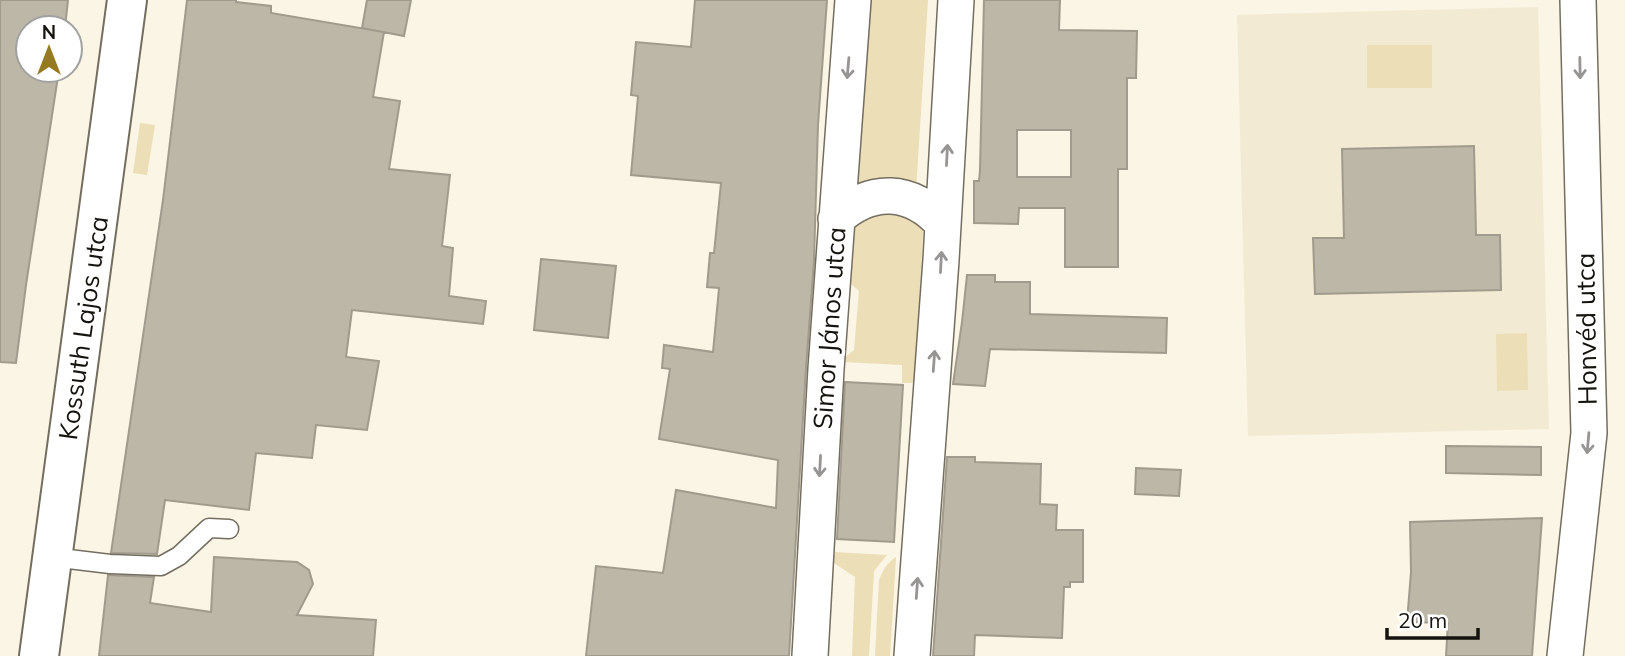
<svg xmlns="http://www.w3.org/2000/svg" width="1625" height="656" viewBox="0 0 1625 656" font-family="Mulish,sans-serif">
  <rect width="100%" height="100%" fill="#faf5e4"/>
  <path fill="#f2ead3" d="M1538,7L1549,429L1248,436L1237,15Z"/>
  <path fill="#ecdeb6" d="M869,0H928L916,191L857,190Z
    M1367,45H1432V88H1367Z
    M140,123L155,125L147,175L133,173Z
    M871,207L924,216L915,383H902V365L844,362V358L854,350L859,291L850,283L856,212Z
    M1527,333L1528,390L1497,391L1496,334Z
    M834,552L887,555L874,571L869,656H852L855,577L834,563Z
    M896,557L890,656H875L879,580C883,570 887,563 896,557Z"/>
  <path fill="#bcb7a7" stroke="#a09b8c" stroke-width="2" fill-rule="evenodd" d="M0,0H68L65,28H28V70H59L26,285L16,363L0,362Z
    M187,0H236V2L271,6V13L384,32L373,97L400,101L389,169L450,175L442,246L453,248L449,296L486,301L483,324L352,310L346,357L379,361L367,430L316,425L312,458L256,453L249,510L165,500L157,554L111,553L163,200Z
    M367,0H411L404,36L362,28Z
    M695,0H827L818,125L814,261L806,368L789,656H586L596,566L663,573L676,490L776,508L778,460L659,439L670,369L662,368L664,345L713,352L719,288L707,287L710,253H714L721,183L631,175L638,96L631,95L636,42L691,47Z
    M984,0H1060L1059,30L1137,31L1136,78H1127V169H1118V267H1065V208H1019L1018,224L974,223V181H979L980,170ZM1017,130H1071V177H1017Z
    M1474,146L1476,235H1500L1501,290L1315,294L1313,238H1344L1342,149Z
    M541,259L616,266L608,338L534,330Z
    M967,275H995V282H1030V314L1167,318L1166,353L990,349L985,386L953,384L962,322Z
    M845,382L903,385L894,542L837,539Z
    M1446,446L1541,447V475L1446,473Z
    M947,457H975V462L1041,464L1040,504L1057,505L1056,530H1083V582H1070V587H1064L1062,638L975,635L974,656H933Z
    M1136,468L1181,470L1179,496L1135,494Z
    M1542,518L1532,656H1446L1448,623L1407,622L1411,572L1410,522Z
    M214,557L297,562L309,570L313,584L297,615L376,620L373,656H99L108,575L154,577L150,603L211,612Z"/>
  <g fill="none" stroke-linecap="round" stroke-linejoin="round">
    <defs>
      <path id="lane" d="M52,557L110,564L161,566L179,556L209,528L229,529"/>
      <path id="street" d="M836,219C871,187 911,188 943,224
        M810,656L826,369L853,0
        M912,656L941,260L956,0
        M1565,656L1589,433L1578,0"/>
      <path id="primary" d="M39,656L127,0"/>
    </defs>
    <use href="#lane" stroke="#736e60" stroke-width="21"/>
    <use href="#street" stroke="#736e60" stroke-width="38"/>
    <use href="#primary" stroke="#736e60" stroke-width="42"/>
    <use href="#lane" stroke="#fff" stroke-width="18"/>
    <use href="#street" stroke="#fff" stroke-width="35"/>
    <use href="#primary" stroke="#fff" stroke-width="38"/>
  </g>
  <defs><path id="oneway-shaft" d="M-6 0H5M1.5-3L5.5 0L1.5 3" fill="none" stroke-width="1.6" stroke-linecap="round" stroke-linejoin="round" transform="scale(1.75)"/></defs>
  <g stroke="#969593">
    <use href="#oneway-shaft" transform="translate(848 68) rotate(95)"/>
    <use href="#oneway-shaft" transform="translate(1580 68) rotate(89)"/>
    <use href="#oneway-shaft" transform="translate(947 155) rotate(-87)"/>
    <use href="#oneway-shaft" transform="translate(941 262) rotate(-87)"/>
    <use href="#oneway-shaft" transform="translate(934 361) rotate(-86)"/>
    <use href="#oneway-shaft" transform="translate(1588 443) rotate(95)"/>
    <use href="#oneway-shaft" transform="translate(820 466) rotate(93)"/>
    <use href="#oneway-shaft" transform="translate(917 588) rotate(-86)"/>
  </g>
  <g text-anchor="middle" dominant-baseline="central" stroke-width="7" stroke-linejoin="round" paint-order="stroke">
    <g font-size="26" fill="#15130e" stroke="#fff">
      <text transform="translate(83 328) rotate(-82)">Kossuth Lajos utca</text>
      <text transform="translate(829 328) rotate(-86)">Simor János utca</text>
      <text transform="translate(1586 329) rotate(-91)">Honvéd utca</text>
    </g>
  </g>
  <g transform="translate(49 49)"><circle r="33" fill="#ffffff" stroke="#a1a19f" stroke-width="2"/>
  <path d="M0-5L12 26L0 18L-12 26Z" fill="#967a22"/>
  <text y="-10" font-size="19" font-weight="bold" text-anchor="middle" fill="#15130e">N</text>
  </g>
  <path d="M1387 628v10h91v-10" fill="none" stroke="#15130e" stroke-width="3.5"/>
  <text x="1398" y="628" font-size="21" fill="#15130e" stroke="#ffffff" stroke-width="5" paint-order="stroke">20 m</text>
</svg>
